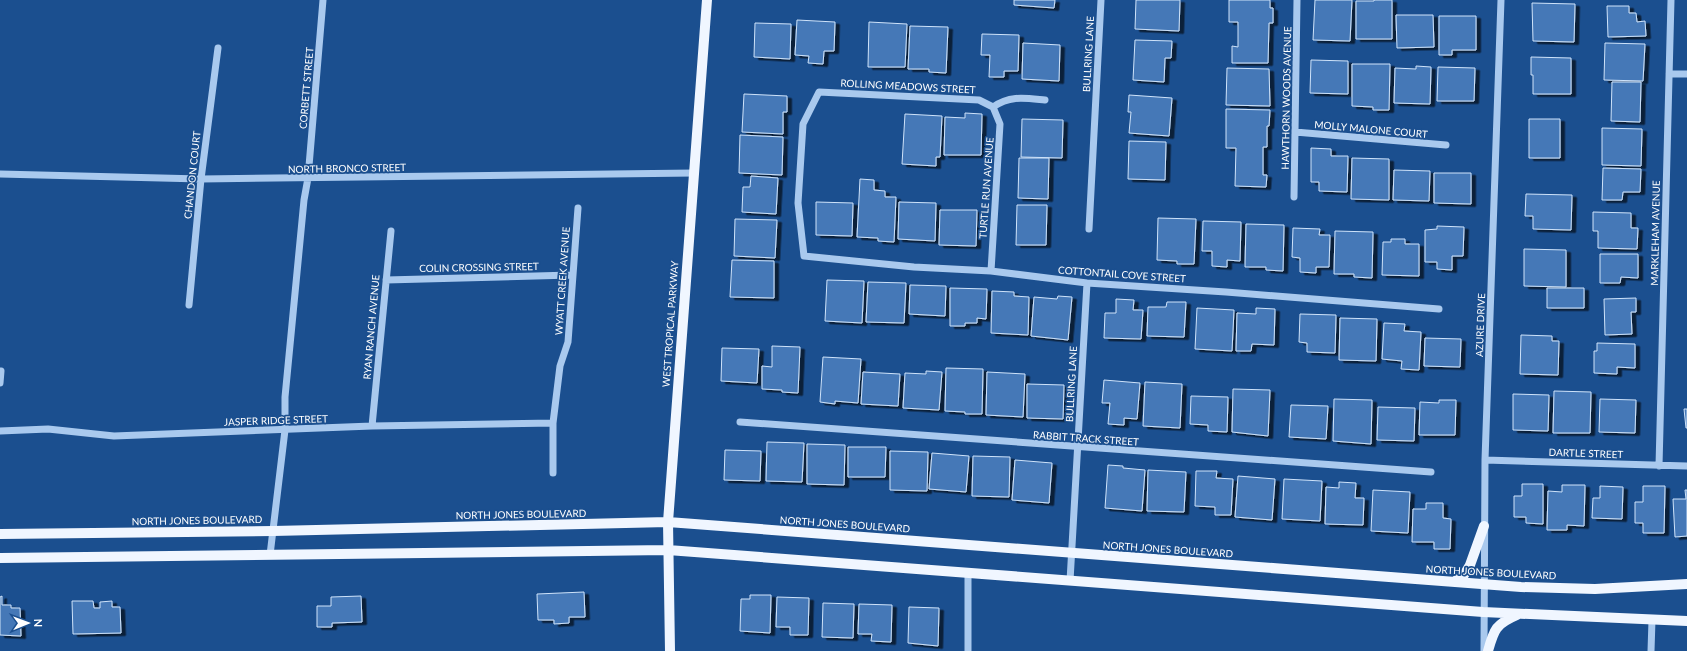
<svg xmlns="http://www.w3.org/2000/svg" width="1687" height="651" viewBox="0 0 1687 651" font-family="Lato,sans-serif">
  <defs>
    <filter id="shadow"><feDropShadow dx="4.5" dy="2.5" stdDeviation="0" flood-color="#0009"/></filter>
  </defs>
  <rect width="100%" height="100%" fill="#1b4f8f"/>
  <path fill="#4478b7" stroke="#cfe3fa" filter="url(#shadow)" d="M1014,0H1055L1054,8L1014,5Z
    M1136,0H1180L1179,31L1135,29Z
    M1229,0H1270V8H1273V23H1269L1268,63H1232V46L1238,47V22H1229Z
    M1315,0H1352L1350,41L1313,40Z
    M1374,0H1392V39H1356V1H1374Z
    M1532,3L1575,4L1574,42L1533,41Z
    M1607,6H1629V13H1636L1637,22L1645,21L1646,36L1608,37Z
    M1396,15H1433L1434,47L1397,48Z
    M1439,16H1476V50H1452V55H1439Z
    M797,20L835,22L834,51H824L823,64L808,63L809,56L795,55Z
    M869,22L907,24L905,67H868Z
    M755,23L791,24L790,59L754,57Z
    M910,26L948,27L946,73L929,72V69H908Z
    M982,34L1019,35L1018,71H1004V77H989L990,55H981Z
    M1135,40L1172,41L1171,58H1165L1164,82L1133,80Z
    M1023,43L1060,45L1059,81L1022,79Z
    M1605,43L1645,44L1643,81L1604,80Z
    M1531,57L1571,58V94H1533V75H1531Z
    M1311,60L1348,61V94L1310,93Z
    M1352,64H1390L1389,110H1373V107L1352,106Z
    M1416,66L1431,67L1430,104L1394,103L1395,68L1416,69Z
    M1438,67L1475,68L1474,101H1437Z
    M1227,68L1269,69L1270,106L1226,105Z
    M1612,82H1641L1640,122L1611,121Z
    M744,94L787,96V112H783V134L742,132Z
    M1129,95L1172,98L1169,136L1129,133L1131,112H1128Z
    M1226,109L1270,110L1269,126H1267V147H1263V175H1267L1266,187L1235,186L1236,148H1226Z
    M965,113L982,114L981,155H944L945,117L965,118Z
    M905,114L942,116L940,157H936V166L902,164Z
    M1022,119L1063,120L1062,158L1021,157Z
    M1529,119H1560V158H1529Z
    M1602,128L1642,129L1641,166L1602,165Z
    M740,135L783,137L782,175L739,173Z
    M1129,141L1166,142L1165,180L1128,179Z
    M1311,148L1331,149V156H1348L1347,192L1319,191V182H1311Z
    M1019,158H1049L1048,199L1018,198Z
    M1352,158L1389,159V200L1351,199Z
    M1603,168L1641,169L1640,192H1623L1622,200H1602Z
    M1394,170L1430,171L1429,201L1393,200Z
    M1434,173H1471V204L1434,203Z
    M751,176L778,178L776,214L742,212L743,187H750Z
    M860,179L874,180V190L885,191V197H896L894,242L878,241V238L857,237Z
    M1526,194L1572,195L1571,230L1533,229V216H1525Z
    M816,202L853,203L852,236L816,235Z
    M899,202L936,203L935,241L898,239Z
    M1017,205H1047L1046,245H1016Z
    M940,210H977L976,246L939,245Z
    M1593,212L1631,213V228H1638L1637,249L1598,248V231H1593Z
    M1158,218L1196,219L1194,264H1177V261L1157,260Z
    M735,219L777,220L775,258L734,256Z
    M1203,221L1241,222L1240,261L1227,260V267L1212,266V251H1202Z
    M1246,224L1284,225L1283,271L1266,270V267H1245Z
    M1437,226L1464,227L1463,256H1452V270L1437,269V262H1425V230L1437,229Z
    M1293,228L1320,229L1319,235H1330L1329,267H1316V273L1300,272V258L1292,257Z
    M1335,231L1373,232L1372,278L1354,277V274H1334Z
    M1391,239H1405V244H1419V276L1382,275L1383,242H1391Z
    M1524,249L1566,250V287L1524,286Z
    M1600,254H1638V278L1621,277L1620,283H1600Z
    M732,260L774,261V298L730,297Z
    M827,280L864,281L862,323L825,321Z
    M868,282L906,283L904,323L866,322Z
    M910,285L946,286L945,316L909,314Z
    M950,288L987,289L986,319L977,318V323H965V326H950Z
    M1547,288H1584V308H1547Z
    M992,291L1014,292V296L1029,297L1028,335L991,333Z
    M1058,296L1072,297L1068,340L1031,336L1034,297L1057,299Z
    M1636,298V312H1631L1632,334L1605,335L1604,299Z
    M1116,299L1134,300L1133,310H1143L1141,339L1104,338L1105,313H1116Z
    M1167,302H1186L1184,337L1147,336L1148,307H1166Z
    M1197,308L1234,310L1232,351L1195,349Z
    M1256,308L1275,309L1274,345L1252,344L1251,351H1236L1237,313L1256,314Z
    M1300,314L1336,315L1335,353L1307,352V343L1299,342Z
    M1340,318L1377,319L1376,361L1339,360Z
    M1384,323L1405,324L1404,331L1421,332L1419,370L1401,369L1402,361L1382,359Z
    M1521,335L1552,336V341H1559L1558,375L1520,374Z
    M1425,338L1461,339L1460,367L1424,366Z
    M1597,343L1635,344V368L1617,367V374L1594,373V351H1597Z
    M772,346L800,347L798,393L782,392V390L762,389V366L772,367Z
    M722,348L759,349L757,383L721,381Z
    M823,357L861,359L858,403L835,401V404L820,402Z
    M946,368L983,369L982,414H965V412L945,411Z
    M926,371L942,372L939,410L903,408L905,373L926,374Z
    M863,372L900,374L898,406L861,404Z
    M987,372L1025,374L1023,417L986,415Z
    M1104,380L1140,383L1137,419L1124,418V425L1108,424L1110,403H1102Z
    M1145,382L1182,384L1180,428L1143,426Z
    M1027,384L1064,385L1063,419L1027,418Z
    M1233,389L1270,390L1268,436L1232,432Z
    M1554,391L1591,392L1590,433H1553Z
    M1513,394L1549,395L1548,431L1513,430Z
    M1191,396L1228,397L1227,432L1208,431V425L1190,424Z
    M1334,399L1372,400L1371,444L1333,441Z
    M1600,399L1636,400L1635,433L1599,432Z
    M1439,400H1456L1455,435H1419L1420,402L1439,403Z
    M1291,405L1328,406L1326,439L1289,437Z
    M1378,407L1415,408L1414,441L1377,440Z
    M1684,409H1687V428H1686Z
    M767,442L804,443L802,482L766,481Z
    M807,444L845,445L844,485L807,484Z
    M848,447H886L885,477H848Z
    M725,450L761,451L760,481L724,480Z
    M890,451L928,452L927,491L890,490Z
    M932,453L969,456L966,492L929,489Z
    M973,456L1010,457L1009,497L972,496Z
    M1015,460L1052,463L1049,503L1012,500Z
    M1108,465L1123,466V468L1145,470L1142,511L1105,508Z
    M1148,470L1186,472L1184,512L1147,511Z
    M1196,471H1217L1216,478L1233,479L1231,515H1215V507L1195,506Z
    M1238,476L1275,479L1272,520L1235,517Z
    M1284,479L1322,481L1320,521L1282,519Z
    M1339,482L1356,483L1355,498H1364L1363,525L1325,524L1326,487L1339,488Z
    M1522,484H1543V524L1526,523V517H1514V496H1522Z
    M1562,485H1585L1584,526L1567,525V530H1547L1548,491L1562,492Z
    M1600,486L1623,487L1622,519L1592,518L1593,498H1600Z
    M1643,486H1665L1664,533H1643V523H1635V502H1643Z
    M1373,490L1410,492L1408,533L1371,531Z
    M1685,490H1687V536L1675,537L1673,499H1686Z
    M1426,503H1443V518L1451,519L1450,549H1434V542H1412L1413,509H1426Z
    M584,592L585,617H569V623L554,624V620H538L537,594Z
    M750,595H771L770,633L740,631L741,599H750Z
    M2,596V605H11V608H20L21,636L0,635V597Z
    M361,596L362,622L332,623V627H317V606H331V597Z
    M777,597L809,598L808,635H790V627H776Z
    M72,601H93L94,608H100V602L112,601V607H120L121,633L73,634Z
    M823,603L854,604L853,638L822,637Z
    M859,604L892,605L891,642L871,641L872,634H858Z
    M909,607L939,608L938,646L908,643Z"/>
  <g fill="none" stroke-linecap="round" stroke-linejoin="round">
    <path stroke="#a9c9ee" stroke-width="7" d="M1669,74H1687
      M993,107L979,100L819,92L803,124L798,203L804,256L914,267L991,271L1087,283L1226,292L1439,309
      M993,107C1010,95 1025,98 1045,100
      M1295,132L1446,145
      M0,174L201,179L694,173
      M1294,197L1297,0
      M1089,229L1101,0
      M991,271L1000,124L993,107
      M386,280L572,275
      M189,305L201,179L218,48
      M0,383L1,371
      M740,422L1431,472
      M372,426L391,231
      M0,431L48,429L114,436L372,426L553,423
      M1485,460L1687,466
      M1659,466L1671,0
      M553,473V423L560,366L568,342L578,208
      M270,555L285,430V397L304,200L308,178L323,0
      M1070,581L1087,283
      M968,651V573
      M1484,651L1485,460L1501,0
      M1651,651L1652,620"/>
    <path stroke="#f0f6ff" stroke-width="10" d="M0,534L273,531L668,522L1521,587L1595,589L1687,584
      M0,558L668,550L1483,612L1687,621
      M1454,582L1464,575L1470,565L1484,526
      M670,651L668,522L707,0
      M1488,651C1494,629 1496,624 1517,615"/>
  </g>
  <g text-anchor="middle" dominant-baseline="central" stroke-width="3.5" stroke-linejoin="round" paint-order="stroke">
    <g font-size="10" fill="#fff" stroke="#1b4f8f">
      <text transform="translate(1088 54) rotate(-87)">BULLRING LANE</text>
      <text transform="translate(908 86) rotate(3)">ROLLING MEADOWS STREET</text>
      <text transform="translate(306 88) rotate(-85)">CORBETT STREET</text>
      <text transform="translate(1286 98) rotate(-89)">HAWTHORN WOODS AVENUE</text>
      <text transform="translate(1371 129) rotate(5)">MOLLY MALONE COURT</text>
      <text transform="translate(347 168) rotate(-1)">NORTH BRONCO STREET</text>
      <text transform="translate(192 175) rotate(-84)">CHANDON COURT</text>
      <text transform="translate(986 188) rotate(-86)">TURTLE RUN AVENUE</text>
      <text transform="translate(1655 233) rotate(-89)">MARKLEHAM AVENUE</text>
      <text transform="translate(479 267) rotate(-1)">COLIN CROSSING STREET</text>
      <text transform="translate(1122 274) rotate(4)">COTTONTAIL COVE STREET</text>
      <text transform="translate(562 281) rotate(-86)">WYATT CREEK AVENUE</text>
      <text transform="translate(670 324) rotate(-86)">WEST TROPICAL PARKWAY</text>
      <text transform="translate(1480 325) rotate(-88)">AZURE DRIVE</text>
      <text transform="translate(371 327) rotate(-85)">RYAN RANCH AVENUE</text>
      <text transform="translate(1071 384) rotate(-87)">BULLRING LANE</text>
      <text transform="translate(276 420) rotate(-2)">JASPER RIDGE STREET</text>
      <text transform="translate(1086 438) rotate(4)">RABBIT TRACK STREET</text>
      <text transform="translate(1586 453) rotate(2)">DARTLE STREET</text>
      <text transform="translate(521 514) rotate(-1)">NORTH JONES BOULEVARD</text>
      <text transform="translate(197 520) rotate(-1)">NORTH JONES BOULEVARD</text>
      <text transform="translate(845 524) rotate(4)">NORTH JONES BOULEVARD</text>
      <text transform="translate(1168 549) rotate(4)">NORTH JONES BOULEVARD</text>
      <text transform="translate(1491 572) rotate(3)">NORTH JONES BOULEVARD</text>
    </g>
  </g>
  <g transform="translate(28 623) rotate(89)" stroke="#1b4f8f" stroke-width="3" paint-order="stroke">
  <path d="M0-3L7 15L0 10L-7 15Z" fill="#ffffff"/>
  <text y="-6" font-size="11" font-weight="bold" text-anchor="middle" fill="#ffffff">N</text>
  </g>
</svg>
